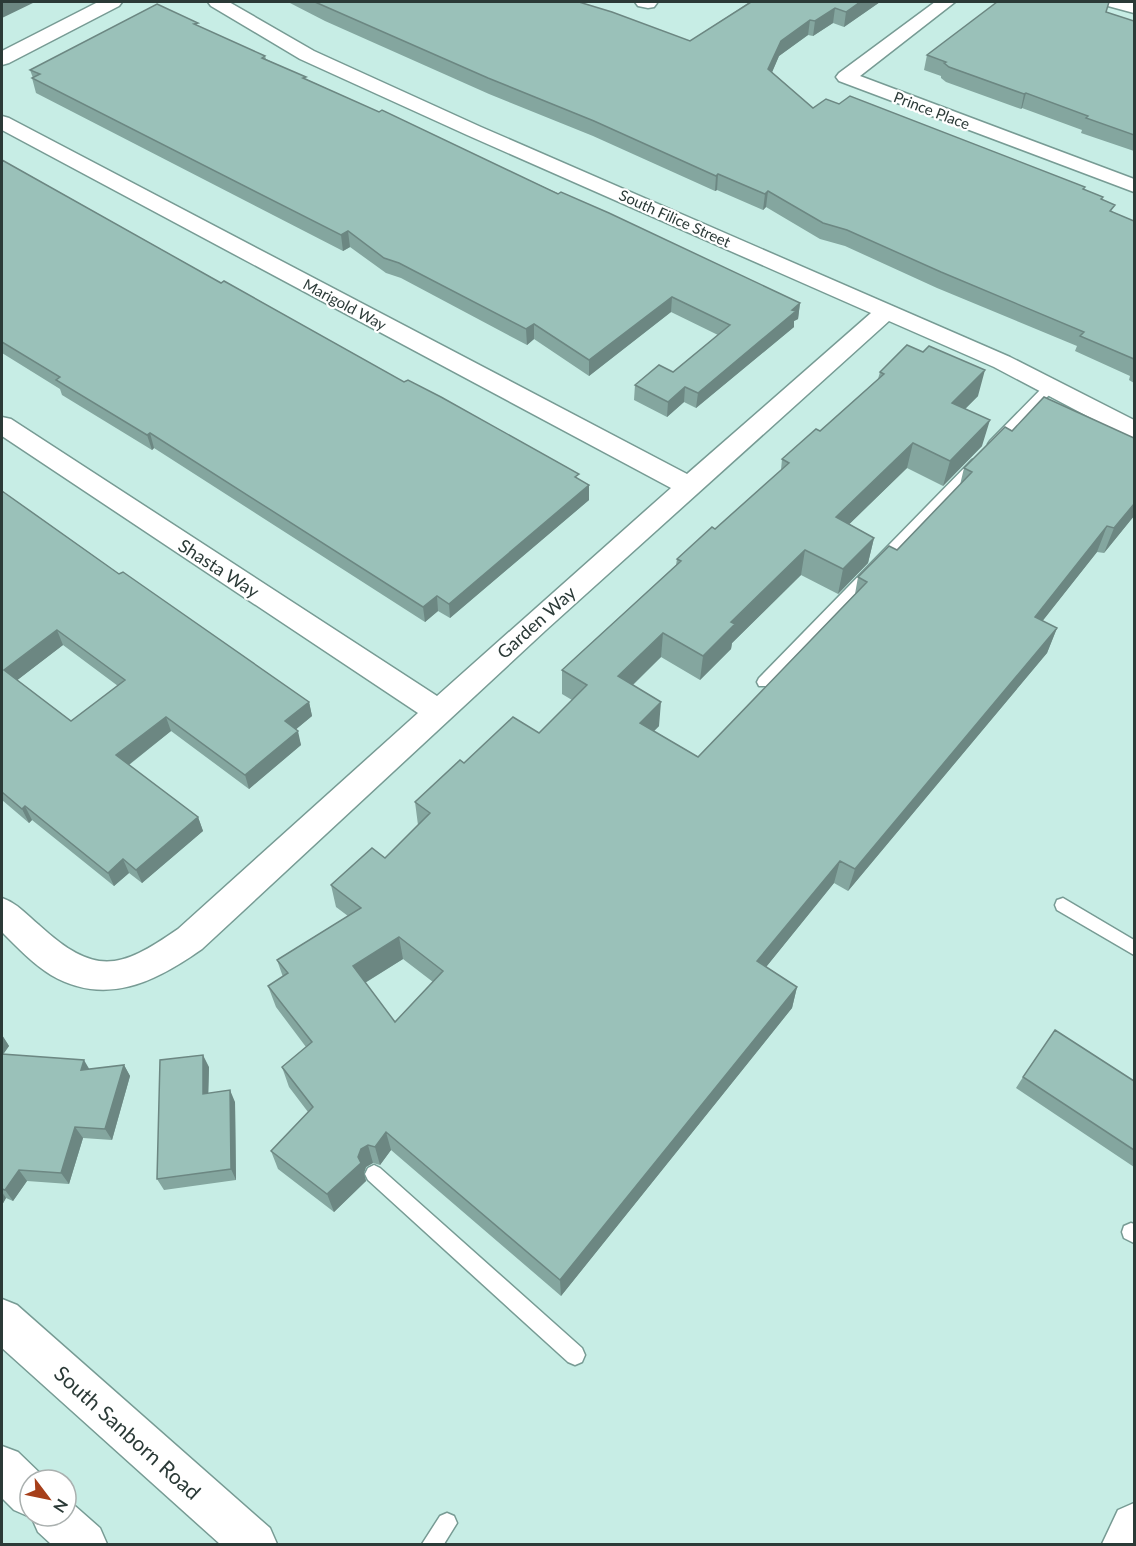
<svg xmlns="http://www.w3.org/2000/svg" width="1136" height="1546" viewBox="0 0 1136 1546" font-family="Lato,sans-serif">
  <rect width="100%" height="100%" fill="#c7ede5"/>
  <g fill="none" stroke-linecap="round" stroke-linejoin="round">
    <defs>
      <path id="lane" d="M1051,382L1055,383V389L998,447H990L988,444L990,441L1047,383Z
        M976,459L980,460L982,463L980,466L769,686H759L757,682L759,678L972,460Z
        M1063,898L1134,940V955L1057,910L1055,905L1057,900Z
        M374,1165L380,1168L582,1348L585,1355L582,1362L575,1365L568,1362L368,1180L365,1174L368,1168Z
        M1131,1223L1134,1224V1243L1124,1238L1122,1232L1124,1226Z
        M447,1513L454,1516L457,1523L444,1544H422L440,1516Z"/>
      <path id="street" d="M208,2H229L314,51L481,127L1010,357L1134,420V438L1125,436L994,367L889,321L546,630L202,949C155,982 106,1007 51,975C33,964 17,947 2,932V898C17,903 27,915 39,925C95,976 119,970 178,929L418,713L2,436V417L11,419L437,696L671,488L2,130V116L9,118L687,474L871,313L467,135L300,59L211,6Z
        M635,2H656L657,3L654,7L648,8L638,6Z
        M935,2H955L860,76L1134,179V192L839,81L836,77L839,73Z
        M1105,2H1134V13L1108,6Z"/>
      <path id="secondary" d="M98,2H122L119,6L9,63L2,65V51Z
        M2,1299L17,1305L270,1528L277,1544H220L2,1348Z
        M2,1446L18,1452L47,1480H30V1516H66V1498L100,1528L107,1544H51L38,1532L31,1516L30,1517L14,1510L2,1498Z
        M1134,1503V1544H1102L1118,1510Z"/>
    </defs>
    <use href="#lane" stroke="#779b94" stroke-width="3"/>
    <use href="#street" stroke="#779b94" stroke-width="3"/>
    <use href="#secondary" stroke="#779b94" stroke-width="3"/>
    <use href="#lane" fill="#fff" fill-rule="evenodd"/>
    <use href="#street" fill="#fff" fill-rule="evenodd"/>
    <use href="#secondary" fill="#fff" fill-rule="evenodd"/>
  </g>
  <path fill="#84a69f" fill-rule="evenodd" d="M288,2H579L690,41L748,3L743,2H880L844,27L833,23L813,36L808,35L779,56L772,72L813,108L839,104L1085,187L1084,190L1103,197L1102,200L1113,212L1134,221V383L1129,380L1130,376L1075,351L1077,346L937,288L845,246L820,239L766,207L763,210L717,190L715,191L593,136L489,94L325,21Z
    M1106,12L1134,21V151L1081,133L1082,130L1022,108L1021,109L946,82L941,78V76L924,70L927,55Z
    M198,26L265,56L266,59L306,79L800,303L798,319L794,321V327L696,408L684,402L667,417L634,400L635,385L673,372L718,335L671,312L589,376L534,339L527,345L401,278L386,273L350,247L343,251L36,93L32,78H33L30,70Z
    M2,160L221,283L579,480L589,500L450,618L438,611L425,622L154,448L152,450L62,395L60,389L2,353Z
    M880,372L978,396L965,409L982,446L943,486L907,468L849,524L874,538L868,563L838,594L801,575L732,643L731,649L700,680L661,657L633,685L659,726L654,731L698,757L855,594L858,577L897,550L960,485L964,468L1012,431L1134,438V516L1104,553L1097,552L1042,621L1057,628L1047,653L848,891L834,883L766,967L797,987L792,1008L561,1296L391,1150L380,1165L373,1163L366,1167L364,1173L366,1181L334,1212L278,1169L271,1151L308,1112L289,1087L282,1067L306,1047L276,1007L268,986L283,977L277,960L348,916L336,907L331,885L385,858L418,825L415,802L464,763L539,733L572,700L562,694V670L676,565L677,559L715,529L781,470L782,459L820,431L878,379ZM403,959L433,982L395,1022L365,983Z
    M2,491L119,574L309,702L312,716L296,729L301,745L249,789L171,731L129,765L198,817L203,831L142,883L129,873L114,886L32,820L29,823L2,800ZM63,645L118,686L71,721L17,680Z
    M2,1035L9,1046L3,1054L89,1069L124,1065L130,1076L112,1140L83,1138L69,1184L27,1181L13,1201L6,1198L2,1205Z
    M209,1067L208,1093L235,1102L236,1180L164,1190L157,1179Z
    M1023,1077L1134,1081V1167L1016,1088Z"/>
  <path fill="#6c8782" d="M2,2H35L2,18Z
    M860,2H880L844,27L846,12Z
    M835,8L833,23L813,36L815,21Z
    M810,20L808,35L779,56L767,84L768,69L781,41Z
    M1026,93L1022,108L1021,109L1024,94Z
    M718,174L717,190L715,191L716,176Z
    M768,191L766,207L763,210L765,194Z
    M348,231L350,247L343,251L341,235Z
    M672,297L671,312L589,376V360Z
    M800,303L798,319L794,321V327L696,408L698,393Z
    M534,324V339L527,345L526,329Z
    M985,370L978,396L945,429L952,403Z
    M685,387L684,402L667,417L668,402Z
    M990,420L982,446L943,486L950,461Z
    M150,433L154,448L152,450L147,435Z
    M913,443L907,468L831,542L836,517Z
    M589,485V500L450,618L449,604Z
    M1134,504V516L1104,553L1114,528Z
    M1107,526L1097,552L1026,642L1035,617Z
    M874,538L868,563L838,594L843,569Z
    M805,550L801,575L732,643L731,649L700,680L703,656L731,622Z
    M437,596L438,611L425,622L423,607Z
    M1057,628L1047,653L848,891L855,869Z
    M57,630L63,645L11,685L4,670Z
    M663,633L661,657L617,700L618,676Z
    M309,702L312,716L288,736L285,721Z
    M661,702L659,726L639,746L640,723Z
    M166,717L171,731L122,770L116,755Z
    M298,731L301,745L249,789L245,775Z
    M25,806L32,820L29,823L22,809Z
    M198,817L203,831L142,883L136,870Z
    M123,859L129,873L114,886L108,873Z
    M840,861L834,883L753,983L757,961Z
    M399,937L403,959L358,987L353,966Z
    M797,987L792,1008L561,1296L560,1280Z
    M2,1035L9,1046L2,1056Z
    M203,1055L209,1067L208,1106L203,1094Z
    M84,1060L91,1072L81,1070Z
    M124,1065L130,1076L112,1140L105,1129Z
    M230,1090L235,1102L236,1180L231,1169Z
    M75,1127L83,1138L69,1184L61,1173Z
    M386,1132L391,1150L380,1165L375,1147Z
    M368,1145L373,1163L366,1167L364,1173L366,1181L334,1212L327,1194L358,1157L361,1149Z
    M19,1170L27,1181L13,1201L5,1190Z
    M2,1192L6,1198L2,1205Z"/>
  <path fill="#9ac1b9" stroke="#6c8782" stroke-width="1.5" fill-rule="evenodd" d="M315,2H579L612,12L690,41L751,2H860L846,12L835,8L815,21L810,20L781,41L768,69L813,108L826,99L839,104L850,96L1085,187L1083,189L1103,197L1101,199L1115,205L1110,211L1134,221V359L1080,336L1084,332L941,272L847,230L823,223L768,191L765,194L718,174L716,176L594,121L488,78Z
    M997,2H1109L1106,12L1134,21V135L1086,118L1088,116L1026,93L1024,94L949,67L944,63L946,62L927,55Z
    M157,4L198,23L194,24L265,56L262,58L306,77L303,78L379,112L382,110L558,194L561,192L609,213L800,303L792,310L796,311L698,393L685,387L668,402L635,385L659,365L673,372L730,325L672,297L589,360L534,324L526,329L399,263L384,258L348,231L341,235L32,78L40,74L30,70Z
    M2,160L221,283L224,281L404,382L408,380L441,397L579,474L575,477L589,485L449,604L437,596L423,607L150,433L147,435L56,380L60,377L2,342Z
    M907,345L923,352L929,346L985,370L952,403L990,420L950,461L913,443L836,517L874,538L843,569L805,550L731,622L735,624L703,656L663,633L618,676L661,702L640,723L698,757L867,582L858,577L889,546L897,550L972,472L964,468L1005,427L1012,431L1044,397L1134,438V504L1114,528L1107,526L1035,617L1057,628L855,869L840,861L757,961L797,987L560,1280L386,1132L375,1147L368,1145L361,1149L358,1157L361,1163L327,1194L271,1151L313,1107L282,1067L312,1042L268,986L288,973L277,960L361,908L331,885L372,848L385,858L430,813L415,802L460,760L464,763L513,717L539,733L587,685L562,670L681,561L677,559L712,527L715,529L789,463L782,459L816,429L820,431L884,374L880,372ZM399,937L443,971L395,1022L353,966Z
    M2,491L119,574L123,572L309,702L285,721L298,731L245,775L166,717L116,755L198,817L136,870L123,859L108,873L25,806L22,809L2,792ZM57,630L125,680L71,721L4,670Z
    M1055,1030L1134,1081V1150L1023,1077Z
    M2,1054L84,1060L81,1070L124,1065L105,1129L75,1127L61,1173L19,1170L5,1190L2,1189Z
    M203,1055V1094L230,1090L231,1169L157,1179L160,1060Z"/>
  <g text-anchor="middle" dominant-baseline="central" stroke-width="4.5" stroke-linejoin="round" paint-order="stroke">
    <g font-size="15" fill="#2b3a37" stroke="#fff">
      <text transform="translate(932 110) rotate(21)">Prince Place</text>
      <text transform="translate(675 218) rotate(24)">South Filice Street</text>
      <text transform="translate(345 304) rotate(28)">Marigold Way</text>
    </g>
    <g font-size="18" fill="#2b3a37" stroke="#fff">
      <text transform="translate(219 568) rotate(33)">Shasta Way</text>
      <text transform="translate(536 622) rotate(-42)">Garden Way</text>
    </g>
    <g font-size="21" fill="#2b3a37" stroke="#fff">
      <text transform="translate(128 1432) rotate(42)">South Sanborn Road</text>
    </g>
  </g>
  <rect width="1136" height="1546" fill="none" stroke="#2b3a37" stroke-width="6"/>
  <g transform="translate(48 1498) rotate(122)"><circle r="28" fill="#ffffff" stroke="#aab0af" stroke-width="1.5"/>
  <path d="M0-4.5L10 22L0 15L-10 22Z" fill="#a63f1a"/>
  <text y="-9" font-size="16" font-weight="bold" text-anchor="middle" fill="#2b3a37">N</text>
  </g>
</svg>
